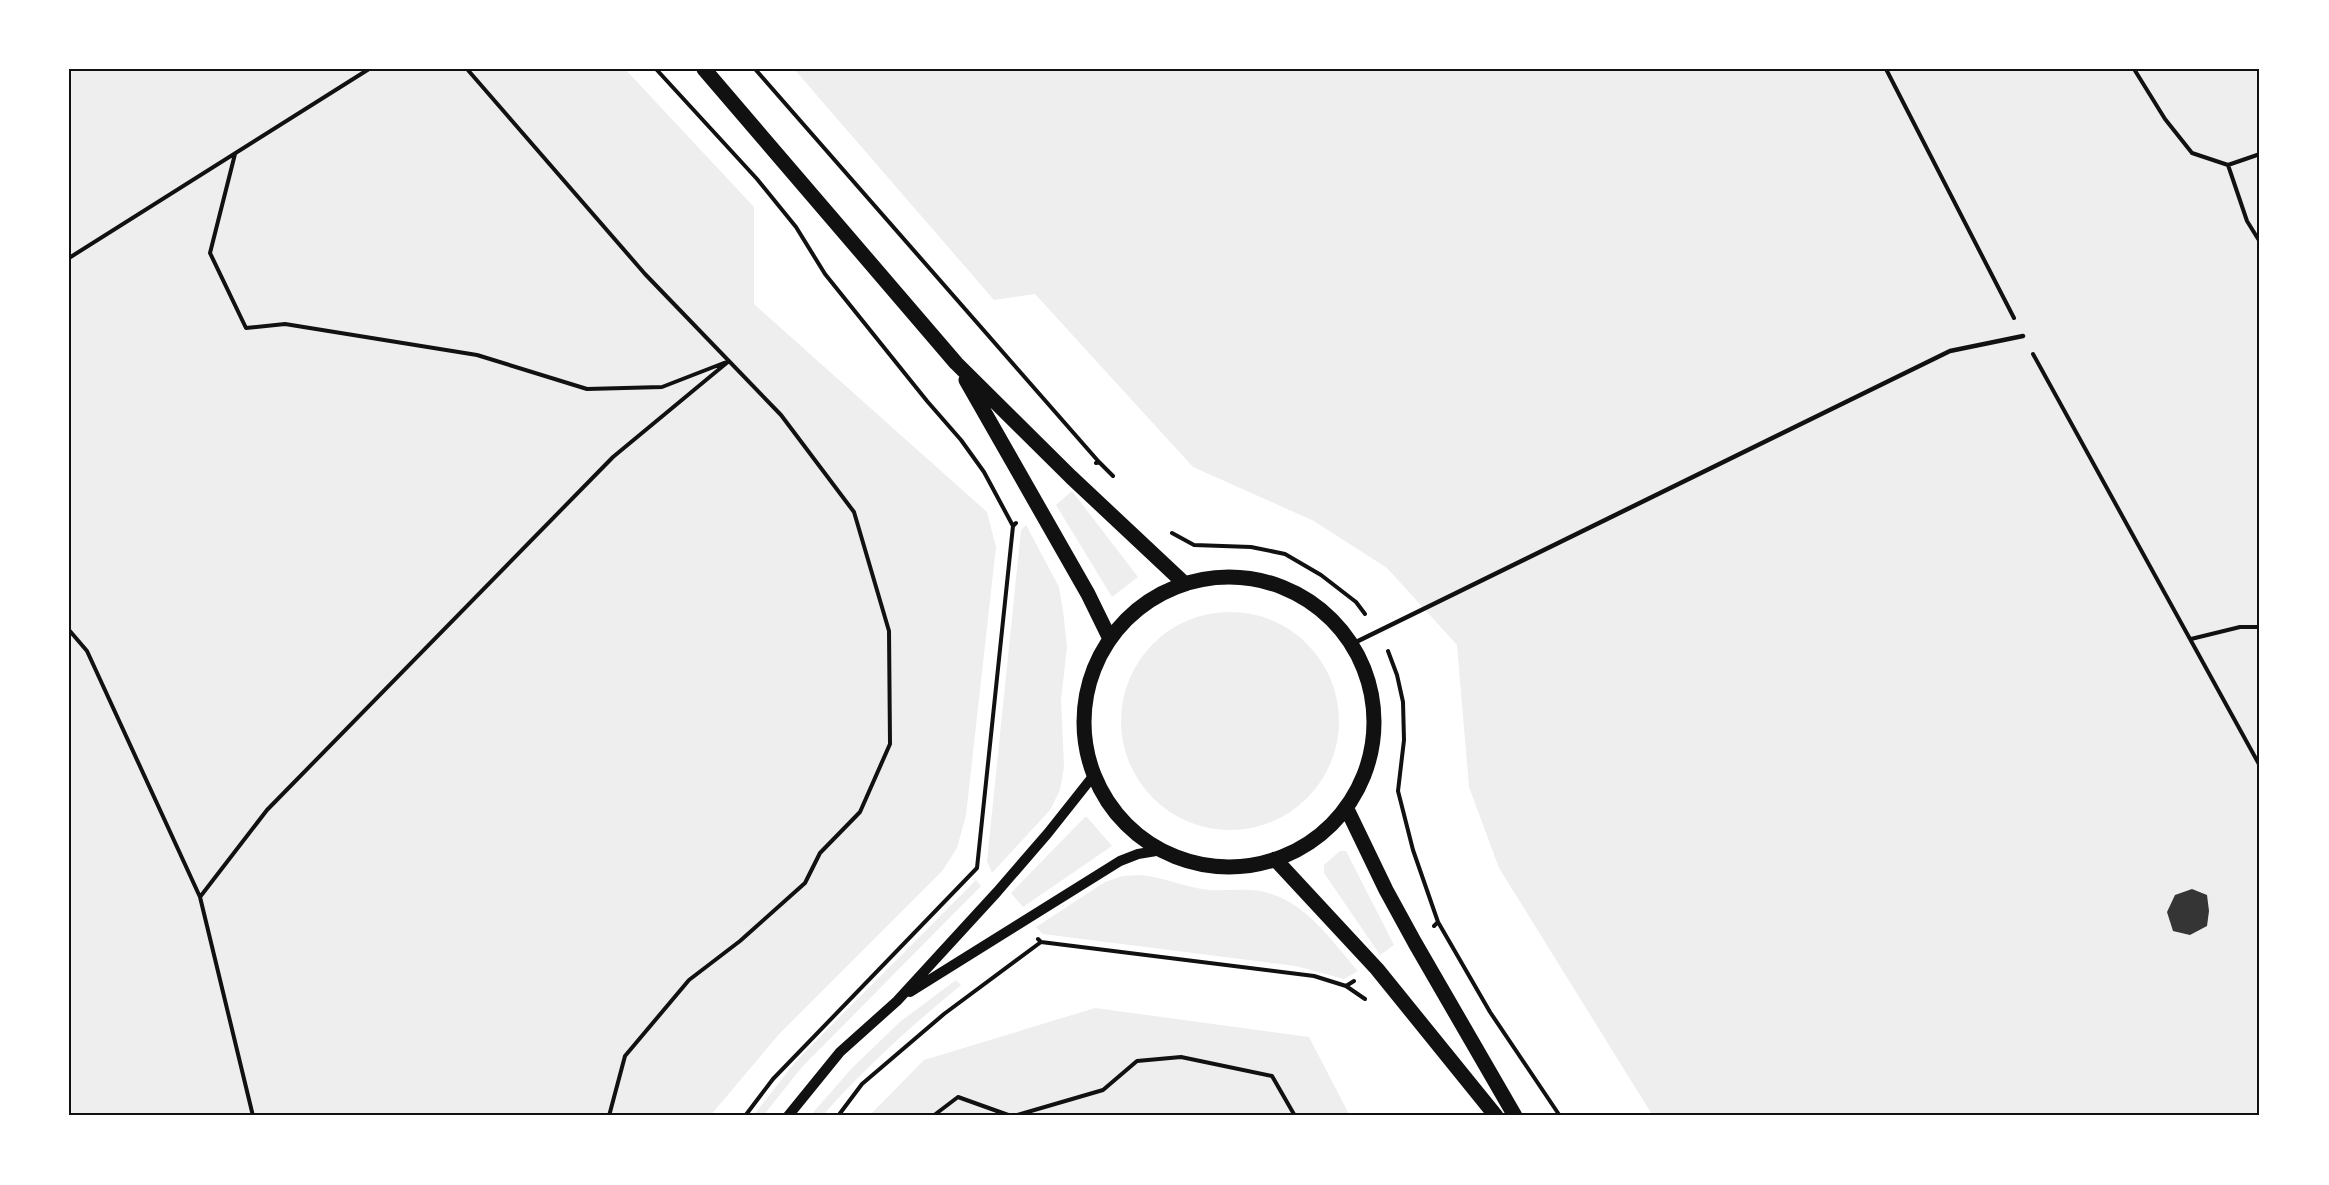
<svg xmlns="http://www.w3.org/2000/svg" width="2329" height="1185" viewBox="0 0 2329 1185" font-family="Signika,sans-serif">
  <rect width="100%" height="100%" fill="#fff"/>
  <path fill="#eee" d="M69,69H625L754,207V304L987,512L996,547L966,815L957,848L943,870L780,1033L710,1116H69Z
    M794,69H2260V1116H1653L1499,868L1469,787L1457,645L1387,568L1314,521L1193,467L1035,294L994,300Z
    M1072,491L1138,577L1112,597L1056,505Z
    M1026,525L1059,587L1063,611L1067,646L1061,700L1064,767L1060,790L1050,810L992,873L987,861L1021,530Z
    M1121 721a109 109 0 1 1 218 0a109 109 0 1 1-218 0Z
    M1085,817H1087L1112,846L1023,907L1011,893Z
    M1340,851H1346L1394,945L1380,955L1324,873V865Z
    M1141,875C1164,877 1186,888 1209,890C1226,891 1244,888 1260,891C1305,900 1329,938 1358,971L1344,979L1296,966L1043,934L1036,927L1105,882L1123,876Z
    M976,880L981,886L802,1067L763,1116H753L796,1061Z
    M956,980L961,985C911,1026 865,1068 822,1116H810L852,1068L901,1021Z
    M1095,1008L1309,1037L1350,1116H869L924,1060Z"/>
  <path fill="#353535" d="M2192,889L2207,895L2209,911L2207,926L2190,935L2173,931L2167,912L2175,895Z"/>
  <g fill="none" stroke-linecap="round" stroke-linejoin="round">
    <path stroke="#111" stroke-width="4" d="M467,69L645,274L781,415L854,512L889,631L890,744L860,812L820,853L805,883L740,941L689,980L625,1056L609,1116
      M656,69L757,179L796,227L825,274L927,401L961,440L984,472L1013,526
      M755,69L1099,462
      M1886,69L2014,318
      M2134,69L2165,119L2192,153L2228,165L2247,221L2260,242
      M235,154L210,253L246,328L285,324L477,355L587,389L662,387L729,361L613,457L267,810L200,897L253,1116
      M2228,165L2260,154
      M69,258L369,69
      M2033,354L2260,766
      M1096,463L1099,462L1113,476
      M1172,533L1194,545L1251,547L1285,554L1321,575L1356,602L1365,614
      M69,630L87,651L200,897
      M2191,639L2240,627H2260
      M1388,651L1397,675L1403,702L1404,740L1398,791L1413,850L1438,922L1434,926
      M1438,922L1490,1012L1560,1116
      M1038,939L1041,942L1314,976L1346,986L1354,981
      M1346,986L1365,999
      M745,1116L773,1079L977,868L1013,526L1016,523
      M838,1116L862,1084L944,1014L1041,942
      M933,1116L958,1097L1011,1116
      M1014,1116L1103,1090L1137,1061L1181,1057L1272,1076L1295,1116"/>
    <path stroke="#111" stroke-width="4.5" d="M1352,644L1950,351L2023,336"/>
    <path stroke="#111" stroke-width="10" d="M910,992L1120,861L1138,854L1162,850
      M788,1116L840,1052L897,1001L997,892L1048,833L1094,775"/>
    <path stroke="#111" stroke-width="15" d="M704,69L956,363L1071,477L1185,584
      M966,380L1088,594L1110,639
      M1084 722a145 145 0 1 1 290 0a145 145 0 1 1-290 0Z
      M1346,807L1386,890L1415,943L1515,1116
      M1275,859L1377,969L1496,1116"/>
  </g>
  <rect width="2329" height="1185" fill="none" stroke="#ffffff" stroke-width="141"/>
  <rect x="70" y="70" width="2188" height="1044" fill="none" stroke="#111" stroke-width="2"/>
</svg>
